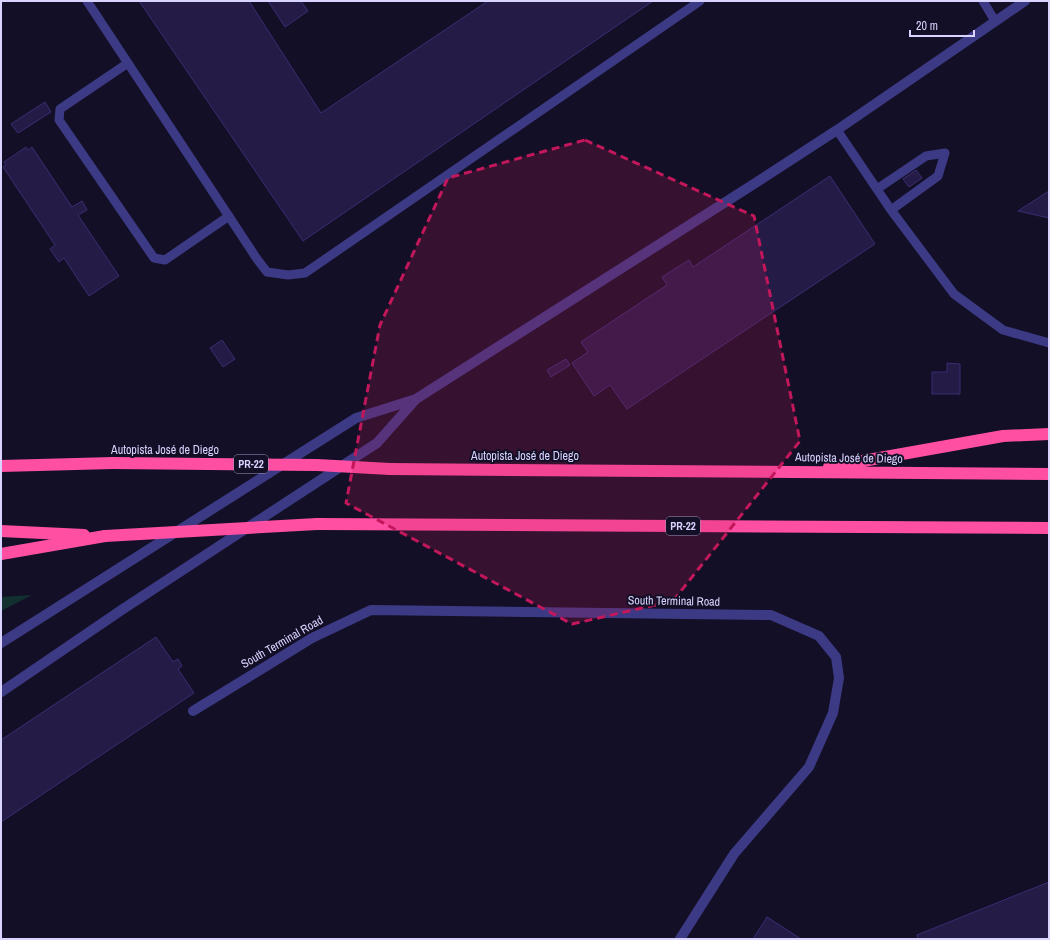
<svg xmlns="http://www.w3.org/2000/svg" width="1050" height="940" viewBox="0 0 1050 940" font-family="'Archivo Narrow',sans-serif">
  <rect width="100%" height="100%" fill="#130f26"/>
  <path fill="#12302f" d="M32,595L1,611V597Z"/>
  <path fill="#241b47" stroke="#3b2d73" d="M139,1H249L321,113L488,1H653L303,241Z
    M268,1H301L308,11L285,27Z
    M45,102L51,112L18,133L11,124Z
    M26,147L28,150L32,147L72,207L82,201L87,210L78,215L119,276L89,296L64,258L59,262L50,249L55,245L3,167L6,165L4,162Z
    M916,170L922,178L909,187L903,179Z
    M830,176L875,244L627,409L610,385L594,396L572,363L588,352L581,342L667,285L662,277L689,260L693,267Z
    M1049,191V218L1018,211Z
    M222,340L235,359L223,367L210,348Z
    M566,359L570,365L551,377L547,370Z
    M947,363L960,364V394H932V372H947Z
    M156,637L173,662L178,659L182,666L178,669L194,693L1,822V740Z
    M1049,882V939H918L917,935Z
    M767,917L801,939H753Z"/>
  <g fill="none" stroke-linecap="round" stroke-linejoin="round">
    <path stroke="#3d3a85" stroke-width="9" d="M87,1L257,259L267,272L288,275L305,273L700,1
      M983,1L995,21
      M128,63L60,109L59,120L154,258L165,260L229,216
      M837,130L891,210L954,294L1003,330L1049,343
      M877,189L926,156L945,153L938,176L891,210"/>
    <path stroke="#3d3a85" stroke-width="10" d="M193,711L312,638L371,610L771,615L819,636L836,657L839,678L833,713L809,767L734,854L680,939"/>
    <path stroke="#3d3a85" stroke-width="10" d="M1,643L356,418L416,399L757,182L837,130L1025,1
      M1,692L123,609L377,443L416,399"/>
    <path stroke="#ff4fa3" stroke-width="12" d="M1,466L113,463
      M829,467L1003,436L1049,434
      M390,469L1049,474
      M317,524L1049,528
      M1,531L84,535
      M1,554L105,536"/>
    <path stroke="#ff4fa3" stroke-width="12" d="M113,463L317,465L390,469
      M105,536L317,524"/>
  </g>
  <path fill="#c2185b" fill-opacity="0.2" stroke="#c2185b" stroke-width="3" stroke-dasharray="8 5" stroke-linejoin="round" d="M585,140L754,216L800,441L673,601L572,624L346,503L380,325L448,178Z"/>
  <g text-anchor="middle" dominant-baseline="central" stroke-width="4" stroke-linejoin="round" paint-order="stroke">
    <g fill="#130f26" stroke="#9e99be" stroke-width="1">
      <rect x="234" y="455" width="34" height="18" rx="3"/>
      <rect x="666" y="517" width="34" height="18" rx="3"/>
    </g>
    <g font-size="11" font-weight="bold" fill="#d9d4ff">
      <text x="251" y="464">PR-22</text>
      <text x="683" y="526">PR-22</text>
    </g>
    <g font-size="12" fill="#d9d4ff" stroke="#130f26">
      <text x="165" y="450">Autopista José de Diego</text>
      <text x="525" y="456">Autopista José de Diego</text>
      <text transform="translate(849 458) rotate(1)">Autopista José de Diego</text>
      <text transform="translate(674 601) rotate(1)">South Terminal Road</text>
      <text transform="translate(282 642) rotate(-30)">South Terminal Road</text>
    </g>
  </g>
  <rect width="1050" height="940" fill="none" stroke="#d9d4ff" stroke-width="4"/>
  <path d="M910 30v6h64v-6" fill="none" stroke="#d9d4ff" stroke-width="2"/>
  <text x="916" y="30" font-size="12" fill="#d9d4ff" stroke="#130f26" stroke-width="3" paint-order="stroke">20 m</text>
</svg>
